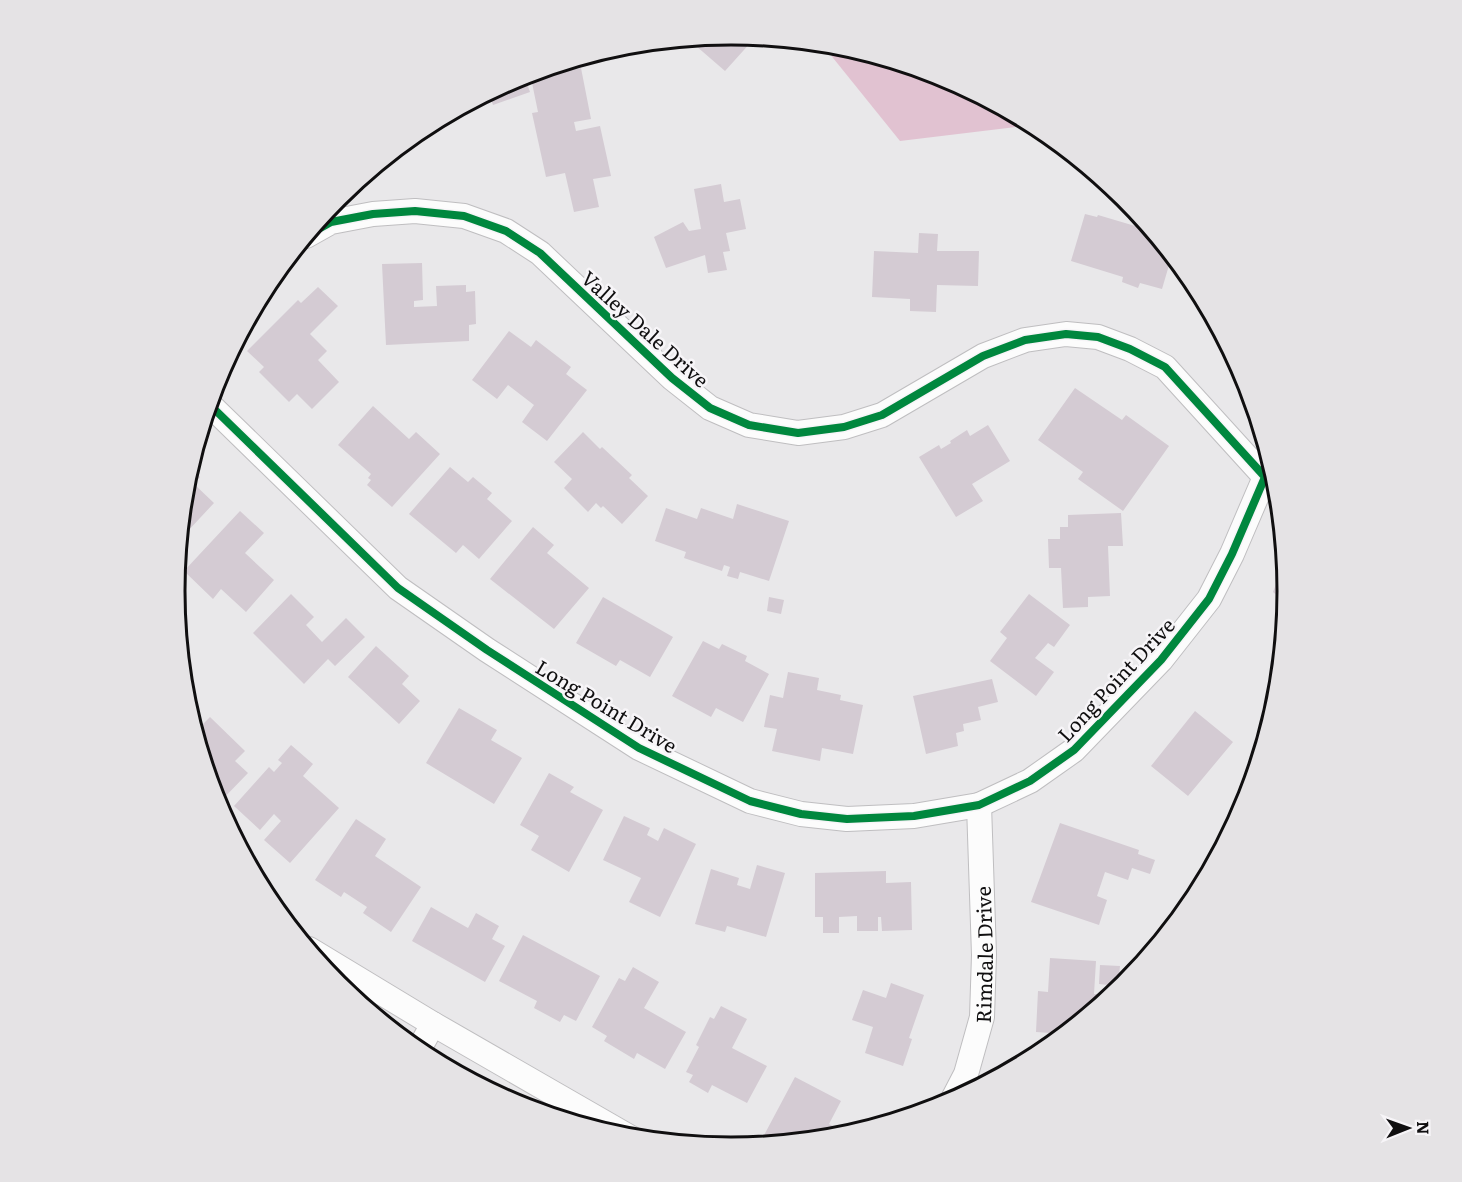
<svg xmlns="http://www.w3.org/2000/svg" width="1462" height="1182" viewBox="0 0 1462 1182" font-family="Literata,serif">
  <rect width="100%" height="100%" fill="#e9e8ea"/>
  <path fill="#e1c2d1" d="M821,43L840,45L944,77L1033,125L900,141Z"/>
  <path fill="#d4cbd3" d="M731,35L747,36L752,41L725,71L688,39Z
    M581,68L591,119L574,122L576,131L600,126L611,176L593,179L599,207L574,212L565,173L546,177L532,113L538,112L531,78Z
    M524,75L530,92L493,105L489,93Z
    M721,184L724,202L740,199L746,229L726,233L730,251L723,252L727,270L708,273L705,255L666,268L654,237L683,222L689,231L701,229L694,189Z
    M1085,214L1097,217L1098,215L1152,231L1172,255L1162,289L1140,283L1138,288L1122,282L1123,277L1071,261Z
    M919,233L938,234L937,251H979L978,286L937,285L936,312L910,311V299L872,297L874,251L918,253Z
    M422,263L423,300L414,301V307L437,306L436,286L466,285V292L475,291L476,324L469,325V341L386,345L382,264Z
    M318,287L338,306L310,334L327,351L318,360L339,382L312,409L297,394L289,402L259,372L264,367L247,351L298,300L301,303Z
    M509,331L531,347L536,340L571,367L566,374L587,390L547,441L522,422L534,405L508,385L497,399L472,380Z
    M1075,388L1122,420L1126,415L1169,446L1123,511L1078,479L1083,472L1038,440Z
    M373,406L409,439L416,432L440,454L392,507L367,485L371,480L368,478L371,474L338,445Z
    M988,425L1010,461L972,484L983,501L956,517L919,457L939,445L941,449L951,443L950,441L967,430L970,436Z
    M583,432L600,449L602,447L632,475L629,478L648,496L622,524L603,506L601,508L596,503L588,512L564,488L572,479L554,462Z
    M450,467L468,482L473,477L492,493L487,499L512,521L479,559L463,545L456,553L409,514Z
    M190,468L200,477L194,484L214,503L186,533L181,528L185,482Z
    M737,504L789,521L769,581L740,572L738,579L727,576L730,567L724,565L722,571L684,558L686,552L655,541L666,508L697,519L701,508L733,519Z
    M240,511L264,533L245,553L274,580L246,612L221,589L213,599L184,571Z
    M1121,513L1123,546H1108L1110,596L1088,597V607L1063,608L1061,568H1049L1048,539H1060V527H1068V515Z
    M533,527L554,545L547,553L589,588L554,629L490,579Z
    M1278,579L1286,580L1287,591L1285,620L1275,611L1281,599L1273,592Z
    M291,594L314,617L306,625L322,642L346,618L365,637L335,666L328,659L304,684L253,633Z
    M1029,594L1070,625L1054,647L1048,643L1035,658L1054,672L1036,696L990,661L1007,638L1000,632Z
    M603,597L673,637L650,677L620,660L616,666L576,643Z
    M769,597L784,600L781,614L767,611Z
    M703,641L719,649L722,644L747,656L745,661L769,674L743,722L716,708L711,717L672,696Z
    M376,646L409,676L402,684L420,701L399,724L348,677Z
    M788,672L819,678L817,690L841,695L840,700L863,705L853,754L822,748L820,761L772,751L777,729L764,727L770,695L783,698Z
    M992,679L998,702L978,707L981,720L963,724L964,731L956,733L958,746L926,754L913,696Z
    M459,708L497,730L491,740L522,758L494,804L426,763Z
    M1195,711L1233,742L1188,796L1151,766Z
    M210,717L245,751L235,761L248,773L218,804L193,727L197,730Z
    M291,745L313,764L303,776L339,808L290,863L264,840L281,821L274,814L260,830L234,806L269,767L274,772L282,763L278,760Z
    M549,773L574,787L570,792L603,810L569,872L531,850L539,836L520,825Z
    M624,816L650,828L647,835L658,841L664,828L696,844L660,917L629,902L641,878L603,860Z
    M356,819L386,839L375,856L421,887L391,932L363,913L367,907L344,892L341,897L315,880Z
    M1060,823L1139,850L1138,854L1155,860L1150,874L1132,868L1128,880L1105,872L1097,896L1107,900L1099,925L1031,902Z
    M757,865L785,873L766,937L727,926L725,932L695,924L711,869L739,878L737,885L750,889Z
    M886,871V883L911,882L912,930L882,931L881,917H878V931H857V916L839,917V933H823V917H815V873Z
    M431,907L468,928L476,913L499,926L492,939L505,946L485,982L412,941Z
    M523,935L600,976L576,1021L564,1015L560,1022L534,1008L537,1001L499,981Z
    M1050,958L1096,961L1094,994L1112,995L1065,1034L1036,1032L1038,991L1048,992Z
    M1100,965L1120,966L1118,986L1099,984Z
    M633,967L659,982L644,1008L686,1032L665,1069L637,1053L634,1059L604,1041L607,1036L592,1027L619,978L625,981Z
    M891,983L924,995L909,1038L912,1039L903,1066L865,1053L873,1027L852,1020L863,990L886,998Z
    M721,1006L747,1019L732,1048L767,1066L747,1103L712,1085L708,1093L689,1082L693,1075L686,1072L699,1047L696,1045L710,1017L714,1019Z
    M795,1077L841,1101L829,1124L848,1134L839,1137L770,1144L762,1139Z"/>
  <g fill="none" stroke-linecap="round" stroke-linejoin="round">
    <defs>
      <g id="street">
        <path d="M306,236L331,222L373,214L415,211L464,216L506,231L540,253L672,378L710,408L749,425L798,433L844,427L882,415L983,356L1025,340L1066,334L1098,337L1130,349L1165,367L1265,477"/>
        <path d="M209,404L398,588L487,650L639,748L750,801L801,814L847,819L914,816L979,805L1030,781L1074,750L1161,660L1209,599L1232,554L1265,477L1272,467"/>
        <path d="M309,949L433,1024L631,1138"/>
        <path d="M418,1051L433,1024"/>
        <path id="s1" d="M952,1101L966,1074L982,1017L984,955L979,805"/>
      </g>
    </defs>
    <use href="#street" stroke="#bfbec0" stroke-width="26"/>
    <use href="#street" stroke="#fcfcfc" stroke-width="24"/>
    <defs>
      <path id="cycleway" d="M306,236L331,222L373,214L415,211L464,216L506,231L540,253L672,378L710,408L749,425L798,433L844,427L882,415L983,356L1025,340L1066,334L1098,337L1130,349L1165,367L1265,477
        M209,404L398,588L487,650L639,748L750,801L801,814L847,819L914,816L979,805L1030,781L1074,750L1161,660L1209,599L1232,554L1265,477L1272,467"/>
    </defs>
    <use href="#cycleway" stroke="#f7f5f8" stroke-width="11"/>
    <use href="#cycleway" stroke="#00873e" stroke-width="8"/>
  </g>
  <g text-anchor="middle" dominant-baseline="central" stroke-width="5" stroke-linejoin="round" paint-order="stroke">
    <g font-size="20" fill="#100f10" stroke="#f7f5f8">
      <text transform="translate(646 328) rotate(42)">Valley Dale Drive</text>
      <text transform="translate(1115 679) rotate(-47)">Long Point Drive</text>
      <text transform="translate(607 705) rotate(31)">Long Point Drive</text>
      <text stroke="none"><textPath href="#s1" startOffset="152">Rimdale Drive</textPath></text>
    </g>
  </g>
  <path d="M0 0H1462V1182H0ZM185 591a546 546 0 1 1 1092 0a546 546 0 1 1-1092 0Z" fill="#e5e3e5" fill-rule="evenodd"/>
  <path fill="none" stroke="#100f10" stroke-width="3" d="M185 591a546 546 0 1 1 1092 0a546 546 0 1 1-1092 0Z"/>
  <g transform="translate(1408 1128) rotate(89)" stroke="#f7f5f8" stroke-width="4.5" paint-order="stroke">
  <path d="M0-4.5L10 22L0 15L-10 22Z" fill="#100f10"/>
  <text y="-9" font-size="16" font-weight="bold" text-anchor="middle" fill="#100f10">N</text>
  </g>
</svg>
